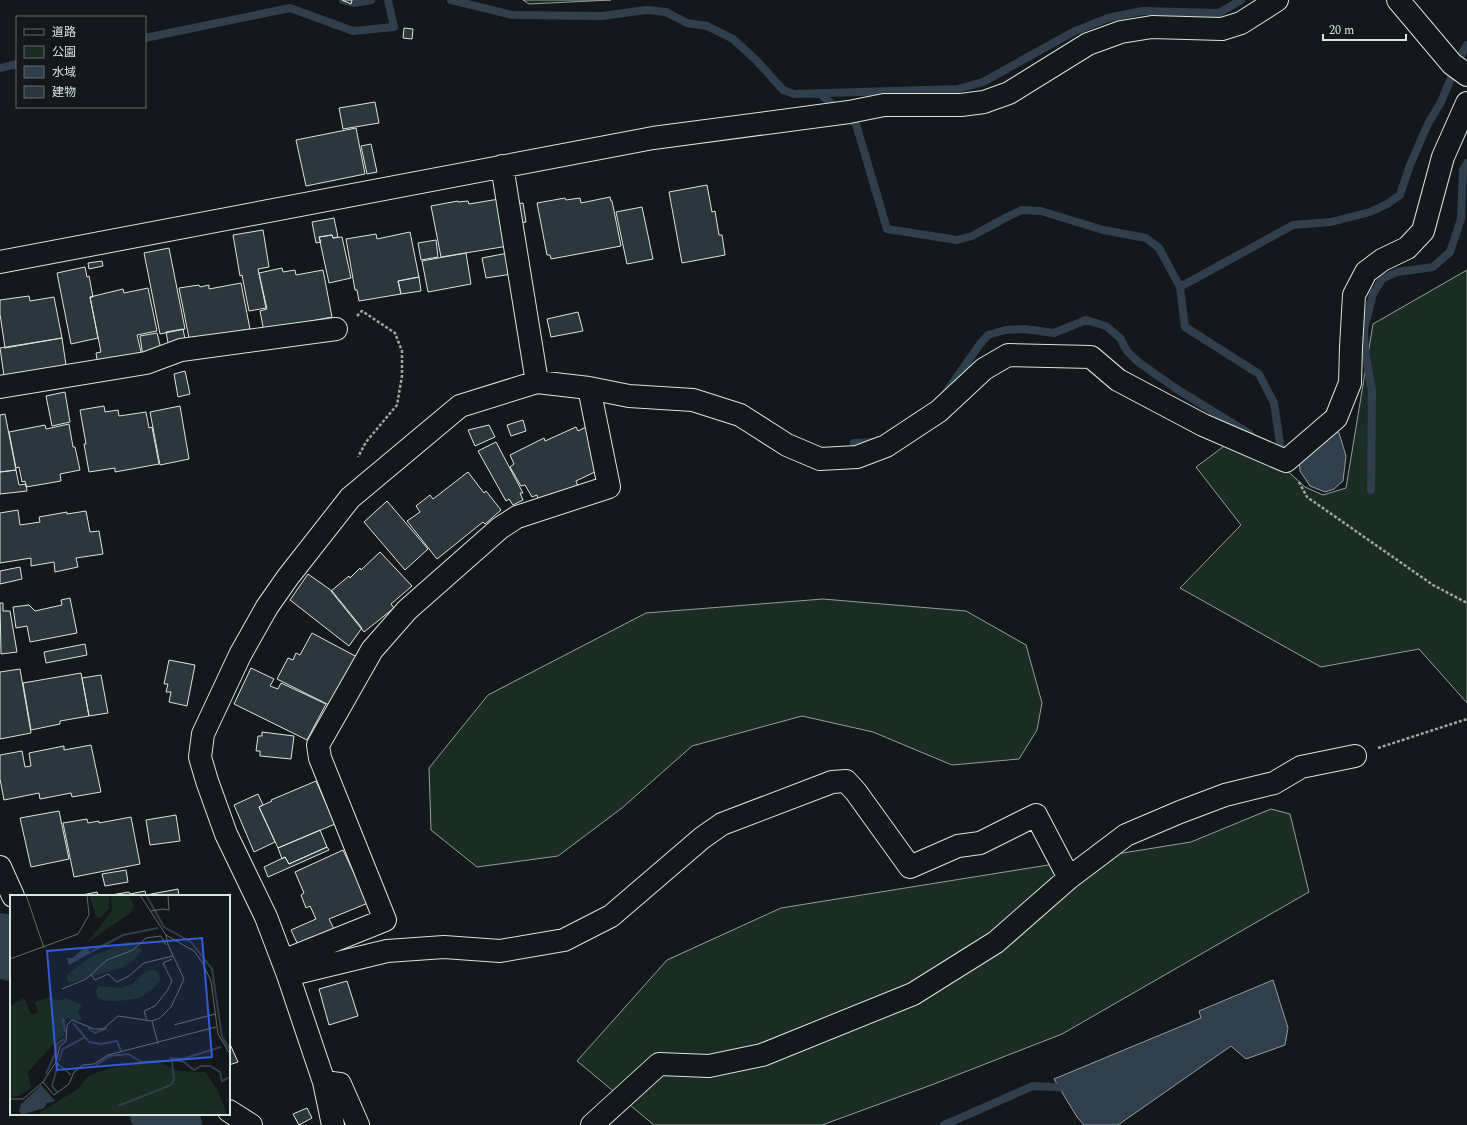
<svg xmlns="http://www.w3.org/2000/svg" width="1467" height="1125" viewBox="0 0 1467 1125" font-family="Spectral,'Noto Sans JP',serif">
  <rect width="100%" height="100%" fill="#14181c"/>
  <path fill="#1a2d24" stroke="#939e99" d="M523,0H611L529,4Z
    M1467,270V703L1419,649L1321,667L1180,588L1241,525L1196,467L1227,444L1281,465L1305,487L1323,495L1346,488L1373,324Z
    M823,599L966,611L1026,645L1042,703L1037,730L1019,759L952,765L873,732L802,716L692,746L622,808L558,856L477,867L431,830L429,768L488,695L646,613Z
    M1271,809L1290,814L1309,892L1062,1034L934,1084L822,1125H654L577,1061L667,960L781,908L1191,842Z"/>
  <path fill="#2f3f4d" stroke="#939e99" d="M1330,429L1339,433L1346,456L1343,481L1334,489L1325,492L1310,486L1300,471L1299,457Z
    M1273,980L1288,1028L1285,1045L1246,1059L1231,1046L1118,1125H1084L1077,1117L1054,1079L1201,1018L1199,1011Z"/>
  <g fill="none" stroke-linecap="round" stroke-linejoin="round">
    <path stroke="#2f3f4d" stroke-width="8" d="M343,0L355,3L371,0
      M451,0L513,15L602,16L646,10L666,12L687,23L707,26L733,39L757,61L783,90L794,94L958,89L983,82L1073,32L1108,18L1142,11L1219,13L1241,0
      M145,38L290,8L353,31L394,27L388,0
      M1459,59L1467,45
      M0,68L17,64
      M819,93L856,124L887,229L957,240L972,236L1007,217L1022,210L1041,211L1103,230L1146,238L1159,248L1180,287L1293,225L1331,222L1370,212L1387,204L1400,195L1410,165L1428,124L1441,102L1451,78
      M1180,287L1185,327L1259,374L1274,403L1281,450L1286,455
      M947,391L980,344L988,335L1005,330L1025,329L1054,333L1086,320L1106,326L1120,338L1127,351L1137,361L1175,388L1250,434
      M854,443L872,442
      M1371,490L1372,390L1365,351L1364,329L1373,294L1382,279L1397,272L1433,267L1450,252L1461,219L1463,170L1467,163
      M944,1125L1033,1086L1070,1088"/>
    <path stroke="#2f3f4d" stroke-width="50" d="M0,938L11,956
      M155,1114L177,1125"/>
  </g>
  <path fill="#2c363c" stroke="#d8e6dc" d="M342,0H352L351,4Z
    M404,28L413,29L412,39L403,38Z
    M375,102L379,123L343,129L339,108Z
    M356,128L365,174L306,186L296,140Z
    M371,144L377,172L367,174L361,146Z
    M707,185L712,212L715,211L719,235H722L725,255L682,263L669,192Z
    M610,197L611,201H612L621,246L551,259L550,255H547L537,203L565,198L566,200L580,198L581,203Z
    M499,199L508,246L441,257L431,206L458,201V202L468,201L469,204Z
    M523,203L526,222L519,223L515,204Z
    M642,207L653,259L627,264L616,212Z
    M334,218L338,237L333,238L332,235L319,237L321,242L316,243L312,222Z
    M263,230L269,267L258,269L266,308L249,311L242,275L240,276L233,235Z
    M410,232L419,277L398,281L401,294L359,301L357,290H355L346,239L376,234L377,239Z
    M332,235L333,238L342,237L351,278L329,283L319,237Z
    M436,240L438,257L421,260L418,243Z
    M169,248L185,329L160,334L144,253Z
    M466,253L471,284L428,292L422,261Z
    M508,253L512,274L486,278L482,258Z
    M102,261L103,266L89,269L88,263Z
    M85,267L87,277L89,276L93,297H90L98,338L71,344L57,273Z
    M282,268L283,272L295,270L296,275L323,270L332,317L306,322L265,337L260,311L267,309L259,273Z
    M419,277L421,291L401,294L398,281Z
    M241,283L250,329L226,333L190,343L179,288L199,285L200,287L209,285V289Z
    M148,288L157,331L137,335L142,356L98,365L96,353L101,352L90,297L123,289L124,293Z
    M29,296L30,301L54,297L62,338L5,348L0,314V300Z
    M578,312L583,331L551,337L547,319Z
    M183,329L186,344L169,348L166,332Z
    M157,333L162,353L143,357L140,336Z
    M62,338L66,365L4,376L0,348Z
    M185,371L190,394L178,397L174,374Z
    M65,392L70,422L52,426L46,396Z
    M104,406L105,412L118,410L119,416L146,412L149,428L152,427L159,464L115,472V468L89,472L84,444H86L80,410Z
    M180,406L189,459L160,465L150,412Z
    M5,414L16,470L0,472V415Z
    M523,420L526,431L511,436L507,425Z
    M69,424L73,447H75L80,470L60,474L61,481L26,487L25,481L22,482L19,467L16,468L9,432L45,425L46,429Z
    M489,425L495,437L475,446L468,430Z
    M590,425L594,445L589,447L599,470L576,481L579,489L538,499L537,495L532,497L525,485L521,486L510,467L514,464L510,455L544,438L545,441L576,427L578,431Z
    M496,442L523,493H520L523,500L513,505L509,499L506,501L478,451Z
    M16,470L19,485L26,484L27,491L0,494V472Z
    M468,472L484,493L486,491L501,510L485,524L483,522L437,559L407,521L420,512L416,506L430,495L433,499Z
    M387,501L428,549L405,570L364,522Z
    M18,510L20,525L40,522L39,517L67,512V514L86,511L90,532L99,531L103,554L76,558L78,567L55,572L54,562L31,566V558L0,563V513Z
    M380,552L412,586L391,604L394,608L364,632L331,591L349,576L350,578L360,568L361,570Z
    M20,567L22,579L0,584V571Z
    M308,574L332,591L362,628L349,646L290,600Z
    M70,598L77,633L30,642L27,626L16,628L13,607L29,605L35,611L62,605L61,600Z
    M0,603H3V611H10L17,652L1,654Z
    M312,633L357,657L331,706L277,679L288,658L293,660L296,653L300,655Z
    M85,644L87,655L46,663L44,652Z
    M169,660L195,665L187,706L169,702L171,692H166L168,684H164Z
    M251,668L274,679L270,686L278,689L281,683L326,704L307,740L234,704Z
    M20,669L31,733L0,739V672Z
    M81,673L89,716L60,721V724L31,730L23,683Z
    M101,675L108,713L89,716L82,678Z
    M262,732L294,736L291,759L260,756V751H256L258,736H262Z
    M91,745L101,792L72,797L71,793L40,799L39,793L4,800L0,779V755L22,751L25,767L31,766L29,753L64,746V750Z
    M316,781L335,824L278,848L259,807L272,801L271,800Z
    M258,794L263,805L259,807L275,842L254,852L234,805Z
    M59,811L69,859L31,867L20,818Z
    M176,815L180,841L150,845L146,820Z
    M131,817L140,864L74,877L63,823L87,819L88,823L99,821V823Z
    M320,830L327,847L289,864L285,857L282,859L278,848Z
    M327,847L329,850L268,877L264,867L285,857L289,864Z
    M343,850L368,903L329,919L335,931L299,947L291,930L316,919L310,906L306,908L301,895L304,893L295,872Z
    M126,870L128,882L105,886L102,874Z
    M178,889L179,896H105L129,892L130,894L145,891L146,895Z
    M97,892L98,896H77Z
    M347,981L358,1016L329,1025L319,989Z
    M229,1042L238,1062L229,1065Z
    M307,1108L312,1118L299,1125L293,1114Z"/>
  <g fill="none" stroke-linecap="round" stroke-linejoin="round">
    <defs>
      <path id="minor" d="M1398,0L1452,64L1467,75
        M502,166L537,382
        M0,262L653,138L849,112L884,105H961L984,102L1009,93L1088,44L1121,32L1152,27L1222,29L1241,23L1277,0
        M0,387L146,363L181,350L336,329
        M283,961L385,920L320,758L318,745L372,650L407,610L500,528L517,517L609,487L589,388
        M288,975L387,951L444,947L500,951L564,940L611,916L702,838L722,824L832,782L846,781L856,792L910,867L958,846L980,843L1036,815L1069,878
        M324,1082L340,1084L358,1125
        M333,1125L324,1082L288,975L266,917L226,834L207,781L200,757L203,734L240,655L267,607L288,577L350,498L460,406L537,382L589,388L629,396L693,400L740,415L787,445L820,459L857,457L886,446L939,411L984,369L1008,355L1091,357L1118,380L1203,425L1286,461L1336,418L1350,383L1351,347L1354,295L1366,272L1382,260L1407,248L1423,231L1443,157L1467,103
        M592,1125L659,1064L709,1066L762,1055L913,994L996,942L1069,878L1126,835L1180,812L1225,795L1274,783L1301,767L1355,756"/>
      <path id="major" d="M0,867L13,896
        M229,1111L251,1125"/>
    </defs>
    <use href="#minor" stroke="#d8e6dc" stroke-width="24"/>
    <use href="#major" stroke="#d8e6dc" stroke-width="24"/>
    <path stroke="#9da8a2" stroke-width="2.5" stroke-dasharray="3 2" stroke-linecap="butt" d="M357,316L362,311L395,333L402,351V376L397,405L366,442L358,457
      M1299,482L1307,497L1433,585L1467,603
      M1378,748L1467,719"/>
    <use href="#minor" stroke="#14181c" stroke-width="22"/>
    <use href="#major" stroke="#14181c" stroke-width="22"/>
  </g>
  <g transform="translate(10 895)">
    <rect width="220" height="220" fill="#14181c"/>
    <path d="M79,0H99V13L91,22L87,23ZM101,0H118L124,10L121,17L76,49L102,16ZM119,46L132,55L123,66L112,73L59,88L56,80L81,62ZM144,75L149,78L150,85L144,93L129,103L110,106H95L88,103L86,97L88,91L111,93L122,89L136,76ZM41,101L47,106L57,103L72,110L67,118L72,123L69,126L56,123L54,140L44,148L18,177L21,193L8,201L0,203V111L14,103L21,119L28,118L25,107ZM146,166L169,176L195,177L208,196L217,220H26L68,194L78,181L100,173Z" fill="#1a2d24"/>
    <path d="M76,51L81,58L59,70L57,63H63ZM31,190L45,206L37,208L34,213L12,220L9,216L11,209Z" fill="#2f3f4d"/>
    <path fill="none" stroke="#2f3f4d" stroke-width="2" d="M136,0L154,32L181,47L202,74L212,142L220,154M81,57L113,40L148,33M53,123L55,137M63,128L75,142M78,133L85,138L97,133M49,166L53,154L75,142L79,147L91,149L107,146L111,156M86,170L100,161L118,159L132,167L162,166L161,163L172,164L211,152M36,179L46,157L47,149L54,144M47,197L42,191L48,169M108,211L161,190L164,185L162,166L165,165L174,167L184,175L191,171H200L210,177L212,186L220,182"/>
    <path fill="none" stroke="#626a69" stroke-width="1" d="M16,0L34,53M130,0L156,40L184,56L192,67L201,86L208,139L220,159M141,16L153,14L159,15L158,0M0,64L68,39L79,20L77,0M81,79L85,85L98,79L107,87L119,81L134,68L163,61M52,94L76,84L97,65L123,55L136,43L151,41L156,50M137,126L134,116L145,111L157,96L162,86L153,68L162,64M142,126L148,149M164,130L205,119M46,167L61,180M33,187L44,200L59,189L64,177L73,170L84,169L98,160L206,132M0,204H13L33,187L46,167L50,151L56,146L57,130L62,125L84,134H93L108,121L142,126L150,123L161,112L174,84L158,50L156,40"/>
    <path fill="#305dd8" fill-opacity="0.15" stroke="#305dd8" stroke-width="2" d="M192,43L202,162L47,175L37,56Z"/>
    <rect width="220" height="220" fill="none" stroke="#d8e6dc" stroke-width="2"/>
  </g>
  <rect x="16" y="16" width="130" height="92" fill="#14181c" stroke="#626a69"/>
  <rect x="24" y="29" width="20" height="6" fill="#14181c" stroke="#626a69"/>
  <text x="52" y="36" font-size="12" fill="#d8e6dc">道路</text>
  <rect x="24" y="46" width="20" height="12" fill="#1a2d24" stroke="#626a69"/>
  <text x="52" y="56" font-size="12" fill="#d8e6dc">公園</text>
  <rect x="24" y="66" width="20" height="12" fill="#2f3f4d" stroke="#626a69"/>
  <text x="52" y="76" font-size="12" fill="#d8e6dc">水域</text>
  <rect x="24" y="86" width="20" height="12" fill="#2c363c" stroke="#626a69"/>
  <text x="52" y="96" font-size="12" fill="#d8e6dc">建物</text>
  <path d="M1323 34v6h83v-6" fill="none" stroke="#d8e6dc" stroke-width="2"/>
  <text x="1329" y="34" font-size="12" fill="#d8e6dc" stroke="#14181c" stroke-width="3" paint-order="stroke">20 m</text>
</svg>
